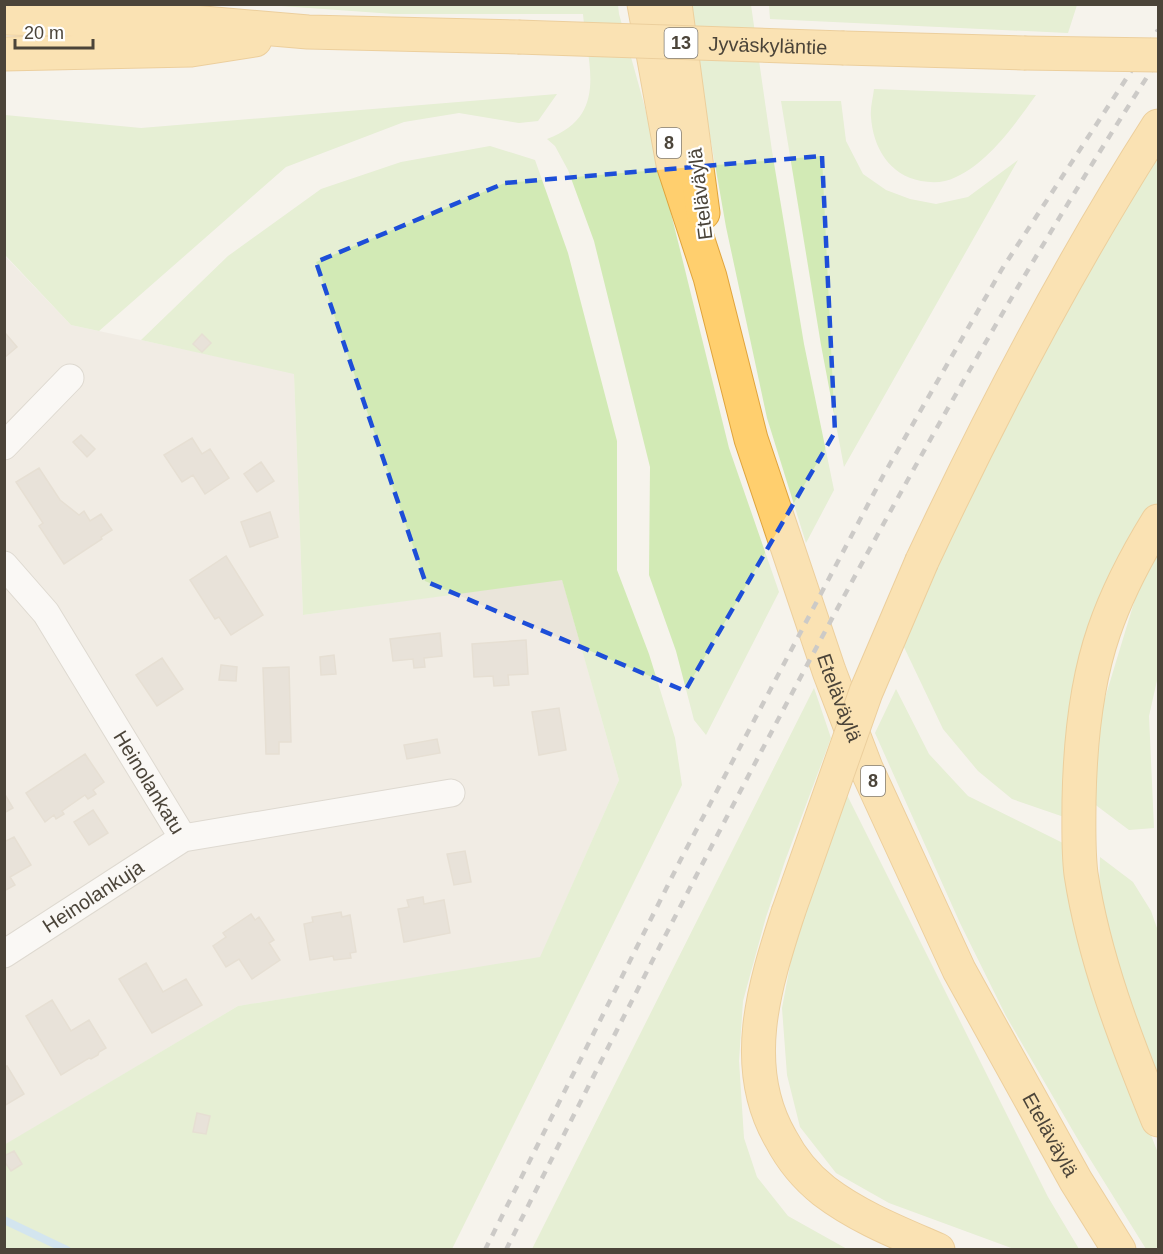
<svg xmlns="http://www.w3.org/2000/svg" width="1163" height="1254" viewBox="0 0 1163 1254" font-family="Helvetica,sans-serif">
  <rect width="100%" height="100%" fill="#f6f3ec"/>
  <path fill="#eae5da" d="M4,255L71,325L294,373L303,615L562,579L619,780L540,958L238,1006L5,1145Z"/>
  <path fill="#d2eab5" d="M267,5H618L619,14L644,104L729,448L779,592L706,735L694,720L676,651L649,575L650,467L594,241L568,170L555,146L547,139C610,116 587,63 583,14H394Z
    M687,5H751L772,151L804,344L834,490L806,543L767,418L726,227Z
    M769,5V4L1077,5L1068,33L770,19Z
    M874,89L1036,95C1015,124 990,161 956,177C944,183 933,183 921,181C889,175 873,147 871,117C870,108 873,98 874,89Z
    M557,94L538,121L519,123L459,113L404,122L286,167L99,331L71,325L5,255V115L141,128Z
    M781,101H841L846,141L863,174L886,190L910,199L936,204L968,197L1018,160L844,467L821,345Z
    M490,146L535,160L568,253L617,441V570L649,654L675,738L682,785L452,1249H5L4,1145L238,1006L540,957L619,780L562,580L303,615L294,374L141,340L228,256L321,189L401,162Z
    M1158,153V503L1120,565L1067,818L1012,799L978,771L943,729L903,645L937,564L1015,400Z
    M1158,552V676L1149,716L1154,828L1129,830L1093,803L1102,708L1139,586Z
    M814,688L831,738L785,861L766,917L743,1001L739,1061L744,1138L757,1177L788,1216L847,1249H532Z
    M896,689L929,754L968,796L1065,844L1090,980L1158,1153V1249H1146L1080,1143L1006,1016L960,923L875,733Z
    M846,793L1048,1197L1079,1249H1014L889,1203L836,1173L800,1127L787,1075L782,1008L795,939L808,906Z
    M1100,857L1133,882L1151,911L1158,931V1085L1126,1004L1099,894Z"/>
  <g fill="none" stroke-linecap="round" stroke-linejoin="round">
    <path stroke="#a9d4f2" stroke-width="8" d="M4,1220L67,1250"/>
  </g>
  <path fill="#d8cfc1" stroke="#d3c7b4" stroke-width="1.5" d="M6,334L17,347L4,358V335Z
    M202,334L211,343L202,352L193,344Z
    M81,435L95,449L87,457L73,442Z
    M192,438L202,454L210,449L229,478L205,494L193,475L182,482L164,455Z
    M261,462L274,481L257,492L244,474Z
    M39,468L60,500L79,515L84,511L90,521L101,514L112,530L101,537L102,539L64,564L39,526L43,523L16,482Z
    M270,512L278,537L250,547L241,522Z
    M226,556L263,615L231,635L219,617L215,619L190,580Z
    M440,633L442,656L424,658L425,667L414,668L413,659L393,661L390,639Z
    M526,640L528,674L508,675L509,685L494,686L493,676L474,677L472,644Z
    M334,655L336,674L321,675L320,657Z
    M162,658L183,689L157,706L136,675Z
    M221,665L237,667L236,681L219,680Z
    M289,667L291,742H279V754H266L263,668Z
    M559,708L566,750L539,755L532,712Z
    M437,739L440,753L407,759L404,745Z
    M85,754L104,782L93,790L96,794L88,799L85,795L62,811L64,814L56,819L54,815L45,822L26,793Z
    M4,793L13,808L4,813Z
    M93,810L108,833L89,845L74,822Z
    M14,837L31,865L10,877L15,885L4,891V842Z
    M465,851L471,882L454,885L447,854Z
    M423,897L424,904L444,900L450,933L404,942L398,909L409,907L407,900Z
    M341,912L342,917L350,915L356,952L350,953L351,958L334,960L333,956L310,960L304,924L313,922L312,917Z
    M251,914L255,920L259,917L274,940L269,943L280,960L252,979L239,959L226,967L213,946L226,937L223,933Z
    M146,963L163,992L186,979L202,1005L152,1033L119,979Z
    M52,1000L71,1031L89,1020L106,1048L99,1052L98,1055L91,1059L89,1058L61,1075L26,1016Z
    M7,1066L24,1094L4,1106V1067Z
    M197,1113L210,1116L206,1134L193,1132Z
    M14,1151L22,1164L11,1171L4,1161V1156Z"/>
  <g fill="none" stroke-linecap="round" stroke-linejoin="round">
    <defs>
      <g id="minor">
        <path d="M4,446L70,378"/>
        <path id="s1" d="M4,565L46,613L183,838"/>
        <path id="s2" d="M4,954L183,838L451,793"/>
      </g>
      <g id="highway">
        <path id="s3" d="M644,4L673,164L710,277L751,439L829,671L866,768L959,970L1076,1181L1119,1250"/>
        <path d="M675,4L703,213"/>
        <path d="M4,18L192,22L308,32L518,37"/>
        <path d="M844,48L1024,53"/>
        <path d="M4,54L191,50L255,40"/>
        <path d="M1158,521C1137,555 1117,593 1104,631C1086,683 1080,746 1079,801C1079,825 1078,850 1081,874C1094,959 1126,1041 1158,1120"/>
        <path d="M922,561C992,412 1069,265 1158,126"/>
        <path d="M788,913C764,987 739,1067 781,1139C792,1160 805,1176 824,1191C858,1217 899,1233 938,1250"/>
      </g>
    </defs>
    <use href="#minor" stroke="#c2bbae" stroke-width="29"/>
    <use href="#highway" stroke="#e0a43c" stroke-width="35"/>
    <use href="#minor" stroke="#fff" stroke-width="27"/>
    <use href="#highway" stroke="#ffcf6e" stroke-width="33"/>
    <path stroke="#9a9a9a" stroke-width="4.5" stroke-dasharray="8 8" stroke-linecap="butt" d="M485,1250L681,859L883,476L1002,269L1158,30
      M506,1250C604,1054 703,860 806,667C916,461 1031,256 1158,60"/>
    <defs>
      <g id="highway-bridge">
        <path id="s4" d="M518,37L844,48"/>
        <path d="M1024,53L1158,55"/>
        <path d="M788,913L866,692L922,561"/>
      </g>
    </defs>
    <use href="#highway-bridge" stroke="#e0a43c" stroke-width="35" stroke-linecap="butt"/>
    <use href="#highway-bridge" stroke="#ffcf6e" stroke-width="33"/>
  </g>
  <path d="M0 0H1163V1254H0ZM822,156L835,432L685,691L425,581L316,262L505,183Z" fill="#f6f3ec" fill-opacity=".55" fill-rule="evenodd"/>
  <path fill="none" stroke="#1d4ed8" stroke-width="4.5" stroke-dasharray="12 8" stroke-linejoin="round" d="M822,156L835,432L685,691L425,581L316,262L505,183Z"/>
  <g text-anchor="middle" dominant-baseline="central" stroke-width="4.5" stroke-linejoin="round" paint-order="stroke">
    <g fill="#fff" stroke="#817c74" stroke-width="1.5">
      <rect x="664.5" y="28" width="33" height="30" rx="4.5"/>
      <rect x="657" y="128" width="24" height="30" rx="4.5"/>
      <rect x="861" y="766" width="24" height="30" rx="4.5"/>
    </g>
    <g font-size="18" font-weight="bold" fill="#4b4439">
      <text x="681" y="43">13</text>
      <text x="669" y="143">8</text>
      <text x="873" y="781">8</text>
    </g>
    <g font-size="20" fill="#4b4439" stroke="#fff">
      <text stroke="none"><textPath href="#s4" startOffset="250">Jyväskyläntie</textPath></text>
      <text transform="translate(700 194) rotate(-97)">Eteläväylä</text>
      <text stroke="none"><textPath href="#s3" startOffset="722">Eteläväylä</textPath></text>
      <text stroke="none"><textPath href="#s1" startOffset="262">Heinolankatu</textPath></text>
      <text stroke="none"><textPath href="#s2" startOffset="106">Heinolankuja</textPath></text>
      <text stroke="none"><textPath href="#s3" startOffset="1208">Eteläväylä</textPath></text>
    </g>
  </g>
  <rect width="1163" height="1254" fill="none" stroke="#4b4439" stroke-width="12"/>
  <path d="M15 39v9h78v-9" fill="none" stroke="#4b4439" stroke-width="3"/>
  <text x="24" y="39" font-size="18" fill="#4b4439" stroke="#ffffff" stroke-width="4.5" paint-order="stroke">20 m</text>
</svg>
